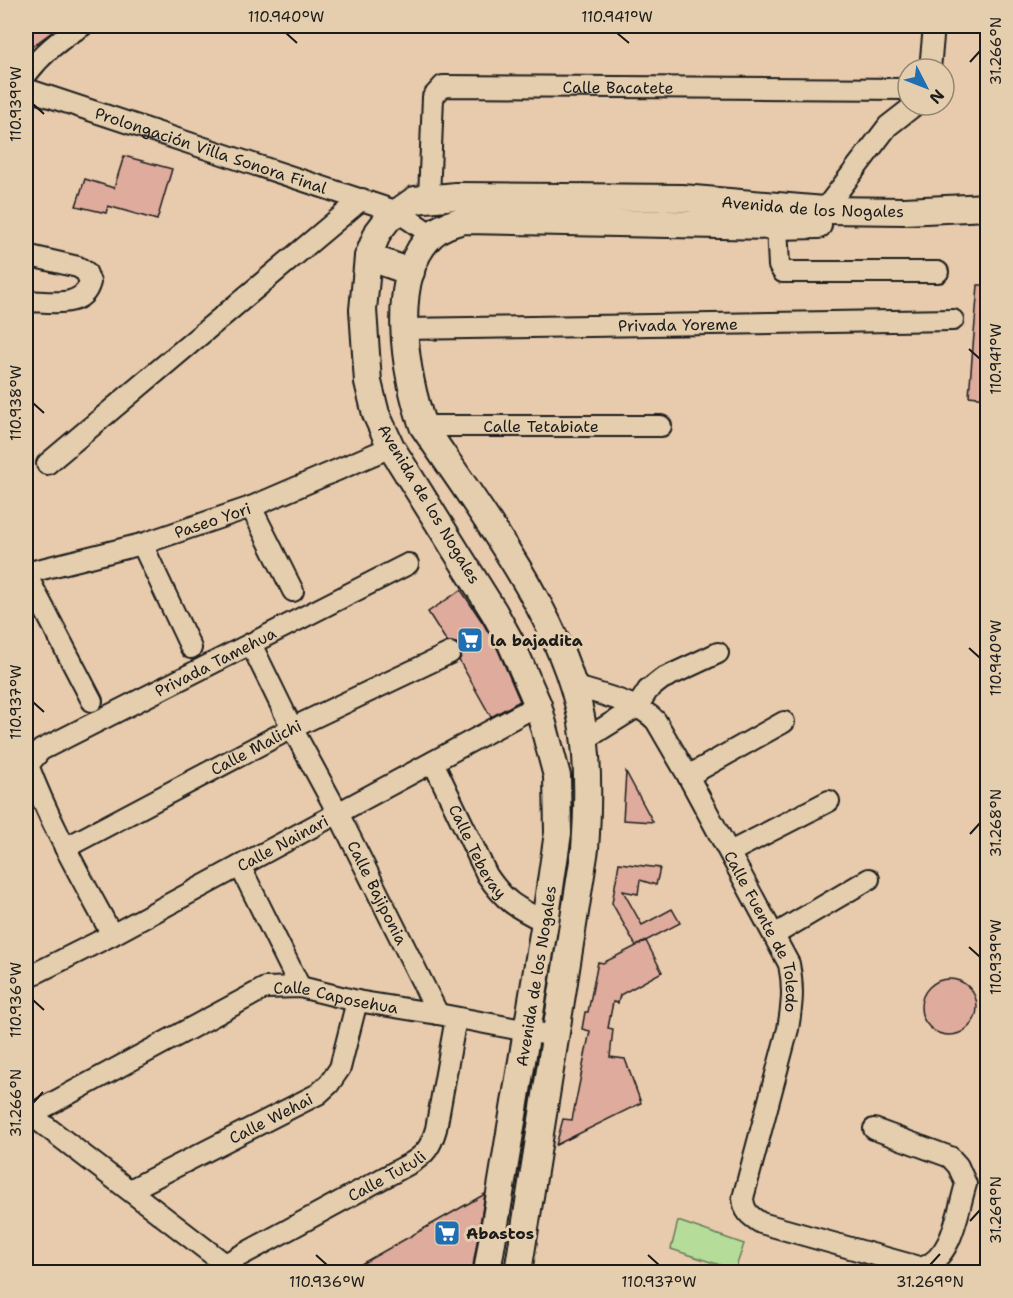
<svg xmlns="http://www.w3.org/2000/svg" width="1013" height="1298" viewBox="0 0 1013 1298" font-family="'Shantell Sans',sans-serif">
  <rect width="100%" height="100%" fill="#e8cbad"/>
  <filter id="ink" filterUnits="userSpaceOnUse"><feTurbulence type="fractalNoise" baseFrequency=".0167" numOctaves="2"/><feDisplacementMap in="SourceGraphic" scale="12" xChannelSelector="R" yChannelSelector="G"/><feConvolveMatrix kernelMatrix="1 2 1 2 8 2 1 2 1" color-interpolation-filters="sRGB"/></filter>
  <g filter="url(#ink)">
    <path fill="#b5dd99" stroke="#687c5a" stroke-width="1.5" d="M678,1221L744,1244L735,1270L671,1249Z"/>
    <path fill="#deab9d" stroke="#1c1c1c" stroke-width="1.5" d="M26,26H60L26,51Z
      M124,156L172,169L157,220L108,206L106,213L76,206L85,179L114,188Z
      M978,285H987V398L969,396Z
      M461,590L483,623L498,650L520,701L491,717L459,660L462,655L461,647L456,643L447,642L428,612Z
      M626,772L653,822L623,820Z
      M619,863L660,868L656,885L640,880L638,894L623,891L642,925L672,909L680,923L636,946L612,903Z
      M646,941L662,972L620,995L618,1003L613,1002L608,1028L613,1029L610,1057L625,1059L641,1103L556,1145L563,1119L572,1120L590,1031L582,1029L585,1012H588L598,962L603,963Z
      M921 1007a28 28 0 1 1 56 0a28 28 0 1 1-56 0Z
      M485,1194L472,1272H347Z"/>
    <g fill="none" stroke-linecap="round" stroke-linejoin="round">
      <defs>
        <g id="minor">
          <path d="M930,69L934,26"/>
          <path d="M26,75C41,55 61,38 82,26"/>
          <path id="s1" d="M26,89L398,212L432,235"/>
          <path id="s2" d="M429,198L433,97L443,86L908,89"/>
          <path d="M824,210L888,126L915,105"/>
          <path d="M777,226L779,266L783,272H938"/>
          <path d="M26,255L78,267L86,272L90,282C83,310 48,301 26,301"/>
          <path id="s3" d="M404,329L953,320"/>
          <path id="s4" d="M423,426H661"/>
          <path d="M47,464L362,199"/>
          <path d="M251,507L293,591"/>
          <path d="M142,544L191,648"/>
          <path id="s5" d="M26,573L142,544L251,507L391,447"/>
          <path d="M26,574L92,701"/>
          <path id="s6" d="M251,644L292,728L338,813L438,1014"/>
          <path id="s7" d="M574,686C597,694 639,702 656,721L688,776L789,964C794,989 792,1005 788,1029L743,1198C744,1212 750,1216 761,1223L922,1268C953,1257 957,1213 966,1184L958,1166L950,1157L874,1129"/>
          <path d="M584,740L637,707L648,690L662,679L718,653"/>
          <path id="s8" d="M433,762L487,875C506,903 516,907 545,922"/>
          <path d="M688,776L784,722"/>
          <path id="s9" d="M65,848L292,728L450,653"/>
          <path d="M730,852L829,801"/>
          <path d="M240,866L300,987"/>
          <path id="s10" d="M112,935C82,879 50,824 28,765L41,750L408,564"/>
          <path d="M774,935L869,879"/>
          <path id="s11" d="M26,978L112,935L538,705"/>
          <path d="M26,1111L225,1264L231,1272"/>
          <path id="s12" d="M30,1115L265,988L300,987L357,1001L438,1014L554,1036"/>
          <path id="s13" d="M130,1190L318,1094L329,1084L340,1068L357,1001"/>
          <path id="s14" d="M225,1264L411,1163C426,1154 431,1146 436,1129L456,1018"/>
        </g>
        <g id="major">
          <path d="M368,257L411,272"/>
          <path id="s15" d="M487,1272L545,922L558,833L557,776L538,705L511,643L494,612L391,447L376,414L368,382L363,310L368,257L378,232L388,219L415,200L456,196L682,198L824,210L904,211L988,207"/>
          <path d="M518,1272L585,849C588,808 589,757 581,717C562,617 479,509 423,426C405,376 388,276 432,235C441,226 453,223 465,220L777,226L818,225"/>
        </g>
      </defs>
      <use href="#minor" stroke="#1c1c1c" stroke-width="24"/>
      <use href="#major" stroke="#1c1c1c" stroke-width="30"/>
      <use href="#minor" stroke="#e4cead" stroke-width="20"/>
      <use href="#major" stroke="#e4cead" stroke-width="26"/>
    </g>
  </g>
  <path fill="none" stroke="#1c1c1c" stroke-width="2" d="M286,33L297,43M617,33L629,43M970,62L980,51M33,104L44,114M969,349L980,359M33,403L44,413M969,648L980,658M33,702L44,712M970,834L980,823M969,947L980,957M33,1000L44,1010M33,1103L43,1092M970,1221L980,1210M316,1255L327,1265M648,1255L659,1265M930,1265L940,1254"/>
  <defs>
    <symbol id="supermarket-square" viewBox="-11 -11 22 22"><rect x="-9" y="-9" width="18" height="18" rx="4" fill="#1f6fb2" stroke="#e4cead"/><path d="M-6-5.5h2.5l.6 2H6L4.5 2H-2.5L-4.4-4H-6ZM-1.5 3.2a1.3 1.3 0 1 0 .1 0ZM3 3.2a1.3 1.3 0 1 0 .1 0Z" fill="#fff"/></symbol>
  </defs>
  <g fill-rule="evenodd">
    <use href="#supermarket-square" x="455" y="625" width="30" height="30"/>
    <use href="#supermarket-square" x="432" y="1218" width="30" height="30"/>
  </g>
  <g text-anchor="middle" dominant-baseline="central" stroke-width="6" stroke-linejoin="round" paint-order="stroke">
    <g font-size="16" fill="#1c1c1c" stroke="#e4cead">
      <text stroke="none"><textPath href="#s2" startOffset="291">Calle Bacatete</textPath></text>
      <text stroke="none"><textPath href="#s1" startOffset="195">Prolongación Villa Sonora Final</textPath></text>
      <text stroke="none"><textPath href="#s15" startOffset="1542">Avenida de los Nogales</textPath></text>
      <text stroke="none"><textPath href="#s3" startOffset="274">Privada Yoreme</textPath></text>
      <text stroke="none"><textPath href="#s4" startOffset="118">Calle Tetabiate</textPath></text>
      <text transform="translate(429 504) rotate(59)">Avenida de los Nogales</text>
      <text stroke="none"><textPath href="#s5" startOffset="194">Paseo Yori</textPath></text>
      <text stroke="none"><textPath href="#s10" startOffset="405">Privada Tamehua</textPath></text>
      <text stroke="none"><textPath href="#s9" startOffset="216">Calle Malichi</textPath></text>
      <text stroke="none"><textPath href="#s11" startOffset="290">Calle Nainari</textPath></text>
      <text stroke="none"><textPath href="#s8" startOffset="100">Calle Teberay</textPath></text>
      <text stroke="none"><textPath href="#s6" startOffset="279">Calle Bajiponia</textPath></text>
      <text stroke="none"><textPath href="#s7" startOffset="328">Calle Fuente de Toledo</textPath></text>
      <text stroke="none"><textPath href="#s15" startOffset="300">Avenida de los Nogales</textPath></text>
      <text stroke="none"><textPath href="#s12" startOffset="339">Calle Caposehua</textPath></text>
      <text stroke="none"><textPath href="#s13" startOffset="158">Calle Wehai</textPath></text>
      <text stroke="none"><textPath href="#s14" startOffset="184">Calle Tutuli</textPath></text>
    </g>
    <g font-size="16" font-weight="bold" fill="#1c1c1c" stroke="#e4cead" text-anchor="start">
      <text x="490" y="640">la bajadita</text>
      <text x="466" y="1233">Abastos</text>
    </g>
  </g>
  <rect width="1013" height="1298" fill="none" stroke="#e4cead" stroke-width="66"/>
  <g transform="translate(926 87) rotate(132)"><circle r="28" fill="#e4cead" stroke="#948773" stroke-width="1.5"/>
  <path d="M0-4.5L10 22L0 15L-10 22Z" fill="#1f6fb2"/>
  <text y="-9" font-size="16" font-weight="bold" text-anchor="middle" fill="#1c1c1c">N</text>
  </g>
  <rect x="33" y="33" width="947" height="1232" fill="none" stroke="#1c1c1c" stroke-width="2"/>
  <g font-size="15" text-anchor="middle" fill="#1c1c1c">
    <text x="286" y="22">110.940°W</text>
    <text x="617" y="22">110.941°W</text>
    <text transform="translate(996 51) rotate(-90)" y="5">31.266°N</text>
    <text transform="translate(16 104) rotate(-90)" y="5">110.939°W</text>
    <text transform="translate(996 359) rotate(-90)" y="5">110.941°W</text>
    <text transform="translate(16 403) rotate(-90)" y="5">110.938°W</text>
    <text transform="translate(996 658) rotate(-90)" y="5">110.940°W</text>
    <text transform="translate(16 702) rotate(-90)" y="5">110.937°W</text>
    <text transform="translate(996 823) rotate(-90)" y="5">31.268°N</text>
    <text transform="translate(996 957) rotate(-90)" y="5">110.939°W</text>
    <text transform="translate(16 1000) rotate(-90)" y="5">110.936°W</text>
    <text transform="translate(16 1103) rotate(-90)" y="5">31.266°N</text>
    <text transform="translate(996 1210) rotate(-90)" y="5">31.269°N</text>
    <text x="327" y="1287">110.936°W</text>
    <text x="659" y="1287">110.937°W</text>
    <text x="930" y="1287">31.269°N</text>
  </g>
</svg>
